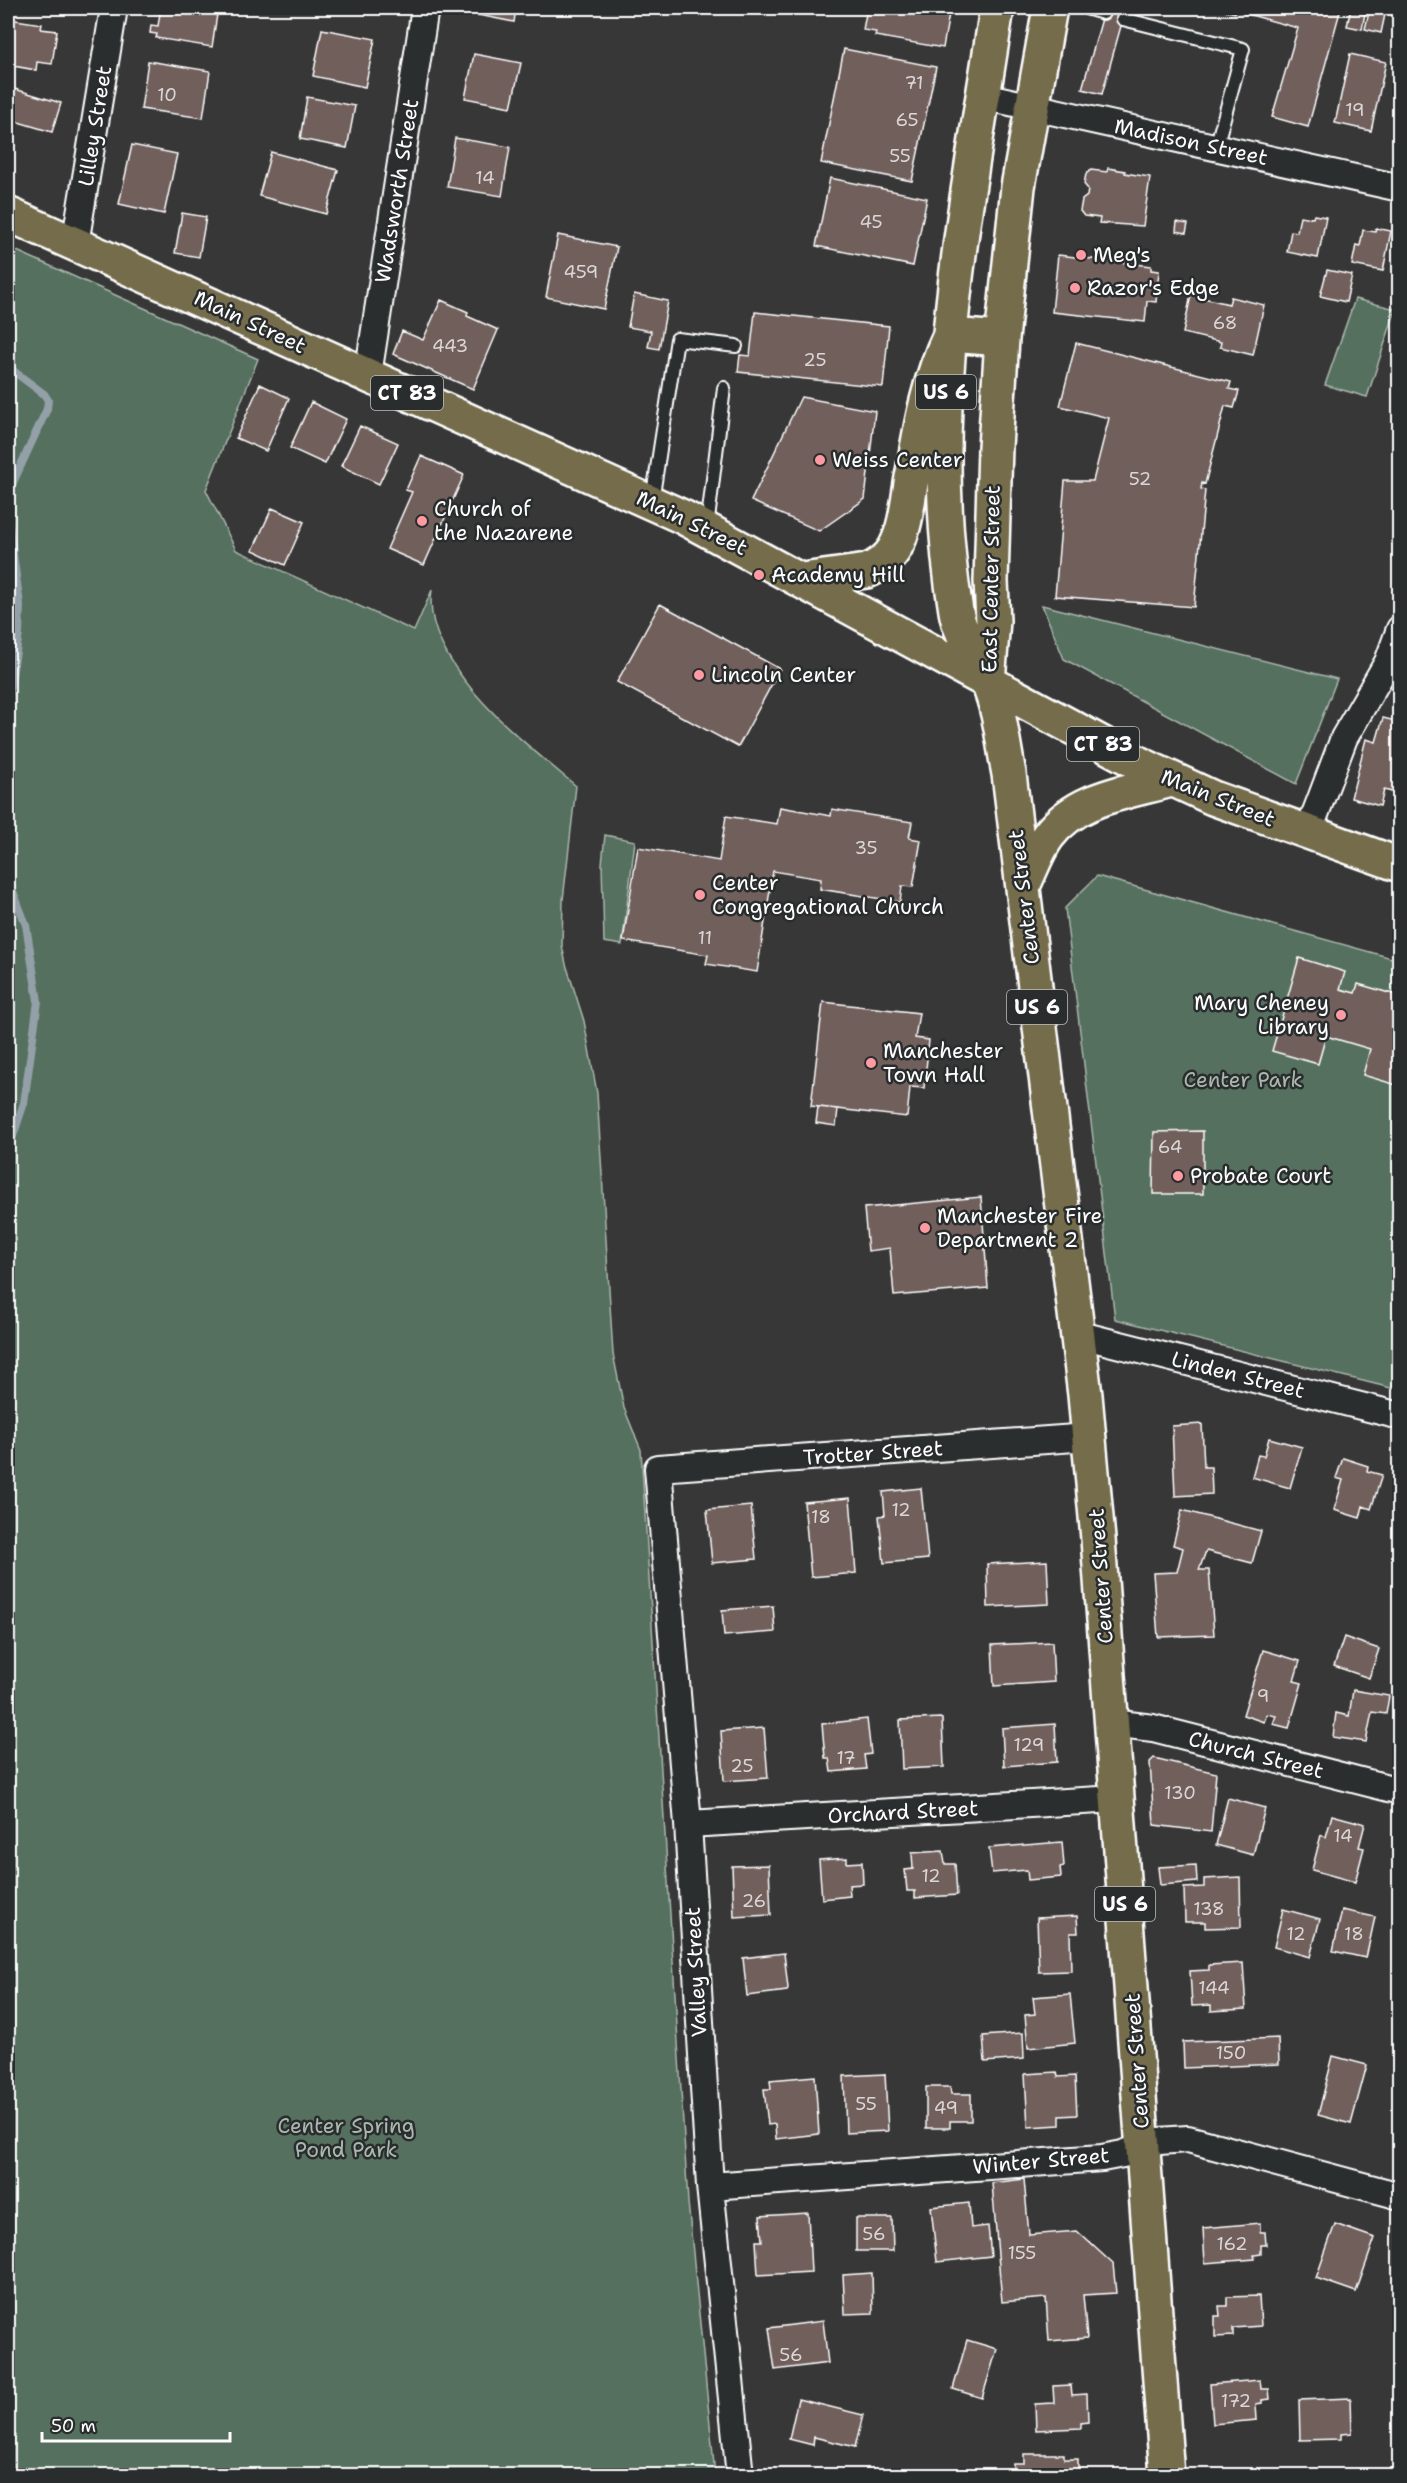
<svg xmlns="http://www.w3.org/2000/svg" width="1407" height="2483" viewBox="0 0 1407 2483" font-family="'Shantell Sans',sans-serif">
  <rect width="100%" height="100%" fill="#383737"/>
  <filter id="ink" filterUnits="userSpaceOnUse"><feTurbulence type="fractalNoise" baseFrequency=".0167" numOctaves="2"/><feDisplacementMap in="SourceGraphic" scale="12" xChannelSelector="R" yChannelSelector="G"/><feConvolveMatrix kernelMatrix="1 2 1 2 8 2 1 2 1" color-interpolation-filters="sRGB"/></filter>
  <g filter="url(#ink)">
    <path fill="#55705f" stroke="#aab8af" stroke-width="1.5" d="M8,247L258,359L206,490L236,550L414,631L432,590C420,663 526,744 576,786L563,900L562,946L566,964L584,1021L597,1093L613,1354L624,1408L641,1450L688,2202L715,2475H8Z
      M1355,299L1396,309L1367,397L1325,385Z
      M1042,605L1337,679L1296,784L1064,659Z
      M605,835L635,841L622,945L604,942L602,864Z
      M1097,876L1399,960V1390L1115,1319L1065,908Z"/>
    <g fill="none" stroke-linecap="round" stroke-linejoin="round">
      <path stroke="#93a0a8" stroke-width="8" d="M8,367L44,394L48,400L47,409L9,491L8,507
        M8,517L20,605L19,634L8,699
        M8,864L11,886L26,925L38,1001L24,1103L8,1151
        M8,1451L10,1473L8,1497"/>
    </g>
    <path fill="#715f5b" stroke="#fff" stroke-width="1.5" d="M153,8H218L212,47L156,38L157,34L150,33L151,25L158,26L160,13L152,12Z
      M480,8H516L514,22L478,15Z
      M867,8L880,10L881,8H950L943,48L875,36L876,32L863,30Z
      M1105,8H1126L1102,94L1082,89Z
      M1215,8H1341L1308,127L1272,117L1298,28L1236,11L1235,13Z
      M1351,8H1366L1362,29L1347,26Z
      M1370,8L1386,10L1381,33L1365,29Z
      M9,19L42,24L41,29L57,31L52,64L37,62L36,70L8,65Z
      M322,29L375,39L365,87L313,76Z
      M844,49L936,67L912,181L821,163Z
      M474,54L521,63L511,107L465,98Z
      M1350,54L1386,62L1371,131L1335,123Z
      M148,61L210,71L203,118L141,109Z
      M8,87L61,103L52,132L8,119Z
      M307,97L355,106L347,148L300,139Z
      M455,138L510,147L502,196L447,187Z
      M132,145L177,154L164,214L119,204Z
      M271,152L338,170L326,214L259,196Z
      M1108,168L1125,171V173L1150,177L1143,226L1099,223L1100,218L1084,216L1080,211L1082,200L1087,196L1088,189L1084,184L1086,174L1091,170L1107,172Z
      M830,178L927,198L913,266L816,246Z
      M182,213L206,217L199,257L175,253Z
      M1314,215L1326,217L1318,258L1287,252L1291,231L1297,232L1300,216L1313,218Z
      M1177,222L1188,224L1186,233L1176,231Z
      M1376,228L1391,231L1383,271L1352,265L1356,245L1360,246L1363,230L1375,232Z
      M558,235L617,247L604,309L546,297Z
      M1058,255L1151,266V270L1159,271L1156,302L1147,301L1145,322L1052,312Z
      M1327,270L1352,275L1346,302L1320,296Z
      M634,294L668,301L659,349L648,347L651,331L628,327Z
      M1191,295L1229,304L1231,297L1264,305L1253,355L1220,347L1221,342L1183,333Z
      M441,300L468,312L467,316L498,330L473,389L393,354L402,331L423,340Z
      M755,312L889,326L883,387L738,372L740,355L750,356Z
      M1076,343L1231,382L1229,389L1239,391L1234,408L1225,406L1205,484L1202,483L1201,489L1205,490L1194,607L1055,596L1065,481H1093L1109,418L1060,406Z
      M260,384L289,398L266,451L236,438Z
      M801,397L875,411L865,499L819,531L751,501Z
      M311,402L346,419L325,464L290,448Z
      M360,426L398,443L379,484L341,466Z
      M421,456L464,475L424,565L387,549L412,492L406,490Z
      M272,508L304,522L285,565L253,550Z
      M660,604L780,669L738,747L617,682Z
      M1383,718L1400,722V794L1384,790L1380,806L1351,798L1366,739L1376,742Z
      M780,807L831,816L832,809L912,822L909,838L921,840L913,887L902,886L900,902L820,889L821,879L773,871L757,972L706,964L708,955L623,941L638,847L719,861L726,816L777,824Z
      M1299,958L1345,972L1340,989L1355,993L1358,984L1396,995L1400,986V1086L1363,1075L1370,1049L1326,1036L1318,1064L1272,1051Z
      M823,1002L919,1013L915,1038L929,1040L924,1088L910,1087L907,1117L811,1106Z
      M818,1107L838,1109L836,1126L816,1123Z
      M1203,1131V1194H1153L1154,1132Z
      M981,1197L988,1288L894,1296L890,1248L868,1251L864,1208Z
      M1202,1424L1204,1467H1211L1212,1494L1175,1496L1172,1426Z
      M1269,1438L1302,1447L1290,1488L1252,1477L1258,1455L1264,1456Z
      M1343,1458L1368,1466L1367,1471L1382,1475L1371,1509L1363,1506L1360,1518L1334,1510L1343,1480L1336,1478Z
      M921,1488L928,1559L884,1563L879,1516L885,1515L883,1492Z
      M850,1498L856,1573L811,1577L804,1502Z
      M751,1506L756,1559L712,1563L707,1510Z
      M1182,1510L1261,1531L1252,1563L1206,1551L1199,1570H1209L1214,1635L1158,1637L1153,1573L1177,1572L1183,1548L1173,1545Z
      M1047,1561L1049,1604L988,1607L987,1564Z
      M773,1606L775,1632L724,1636L722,1610Z
      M1344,1637L1379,1649L1369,1678L1334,1666Z
      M1052,1642L1054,1682L994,1686L992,1645Z
      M1263,1650L1300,1661L1294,1681L1302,1683L1289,1728L1273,1724L1276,1716L1267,1714L1264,1722L1243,1715Z
      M1353,1690L1389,1696L1386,1714L1372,1712L1366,1742L1333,1737L1336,1713L1349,1716Z
      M940,1718L942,1719L944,1767L902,1769L900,1720Z
      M867,1719L871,1754L864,1755L866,1769L831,1772L829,1758H825L822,1724Z
      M1055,1724L1057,1762L1004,1766L1002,1728Z
      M764,1728L768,1778L724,1781L721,1731Z
      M1154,1758L1216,1773L1211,1832L1154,1825L1150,1762Z
      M1228,1798L1265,1808L1253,1855L1216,1845Z
      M1332,1815L1365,1824L1359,1847L1364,1848L1355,1882L1312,1870L1321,1835L1326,1837Z
      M1062,1842L1064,1866L1060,1867L1061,1877L1028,1880L1027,1870L992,1873L989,1848Z
      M943,1851L945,1864H955L957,1895L915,1898V1891H907L905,1870L913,1869L912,1853Z
      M847,1858V1863L862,1862L863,1884L849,1885L850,1896L822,1899L819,1860Z
      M769,1865L771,1915L734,1917L732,1866Z
      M1196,1865L1197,1882L1160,1885L1158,1867Z
      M1240,1877L1241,1927L1205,1928V1922H1185L1184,1888L1204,1887V1879Z
      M1283,1909L1320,1919L1310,1957L1274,1947Z
      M1342,1910L1375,1917L1366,1958L1333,1951Z
      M1077,1916L1078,1933H1070L1071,1971L1039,1972L1037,1918Z
      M784,1953L788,1988L787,1991L747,1996L743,1958Z
      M1243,1963L1246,2009L1211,2011V2005L1192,2006L1190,1971L1209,1970V1965Z
      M1070,1994L1075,2043L1028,2048L1025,2015L1035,2014L1033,1997Z
      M1023,2033L1024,2059L985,2062L983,2036Z
      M1278,2038L1279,2064L1184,2068L1183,2042Z
      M1333,2056L1367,2065L1351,2124L1318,2115Z
      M1057,2072L1058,2077L1075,2076L1077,2115L1060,2116V2125L1028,2127L1025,2074Z
      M885,2074L888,2131L846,2133L844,2076Z
      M815,2076L819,2134L776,2139L775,2124L768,2125L764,2089H771L770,2080Z
      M926,2087H950L951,2094H971V2121H950V2128H926Z
      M1024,2179L1029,2235L1077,2231L1113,2264L1116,2293L1083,2295L1087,2338L1049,2341L1046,2298L1002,2302L992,2183Z
      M969,2203L971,2228L988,2226L991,2256L937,2262L931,2207Z
      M808,2213L811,2272L758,2275L756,2241H762L760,2216Z
      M856,2218H892L893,2251H856Z
      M1260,2223V2232H1265L1266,2245H1261V2254L1254,2255L1255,2259L1205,2263L1203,2228Z
      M1335,2224L1375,2238L1356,2292L1316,2278Z
      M872,2273L873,2313L845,2314L843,2275Z
      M1259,2296L1261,2326L1233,2328V2336L1215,2337V2316H1220L1219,2306H1227V2297Z
      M823,2321L828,2363L775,2370L769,2328Z
      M967,2340L997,2349L982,2398L953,2389Z
      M1260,2380L1261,2389H1269L1270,2399L1262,2400V2403L1256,2404L1257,2420L1213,2424L1210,2384Z
      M1071,2385L1072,2395L1087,2394L1088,2422L1081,2423V2428L1036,2430L1035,2404L1054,2403L1053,2386Z
      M1351,2398L1352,2433L1341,2434V2439L1300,2440L1299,2400Z
      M798,2399L863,2415L855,2447L814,2437L813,2445L789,2439Z
      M1024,2454H1064V2459H1078V2476H1013V2463H1024Z"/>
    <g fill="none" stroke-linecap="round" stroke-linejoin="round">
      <defs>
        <path id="service" d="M1086,8L1103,13
          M1123,19L1243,49L1216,147
          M652,501L677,339L736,346
          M707,528L724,388"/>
        <path id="minor" d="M983,96L1400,188
          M75,244L114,8
          M368,375L425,8
          M1308,833L1344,738L1388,662L1400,629
          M1077,1334L1400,1416
          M1112,1723L1153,1728L1400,1791
          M688,1824L1117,1799
          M710,2186L1102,2158L1123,2154L1159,2141L1188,2139L1400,2196
          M740,2476L710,2186L688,1824L658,1468L1089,1437"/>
        <path id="primary" d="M997,8C967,206 922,410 956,611C960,636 978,658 987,681C1000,709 1003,744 1009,774L1085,1395L1098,1539L1167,2476
          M8,214L683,517L1140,764L1213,798L1400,865
          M802,580L867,571C879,566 888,560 895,548C907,526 908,497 913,472C921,424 929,379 950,335L1002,339
          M988,681L993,621L991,581L995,447L1002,339L1018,187L1050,8
          M1023,886C1031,870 1037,851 1048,836C1077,797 1128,792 1171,780"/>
      </defs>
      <use href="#service" stroke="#fff" stroke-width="16"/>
      <use href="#minor" stroke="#fff" stroke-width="30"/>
      <use href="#primary" stroke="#fff" stroke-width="38"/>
      <use href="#service" stroke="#2a2d2e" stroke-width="12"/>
      <use href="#minor" stroke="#2a2d2e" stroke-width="26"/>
      <use href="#primary" stroke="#746c4b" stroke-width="33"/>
    </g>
  </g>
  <g fill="#ff9aa2" stroke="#2a2d2e" stroke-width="2">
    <circle cx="1081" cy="255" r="6"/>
    <circle cx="1075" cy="288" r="6"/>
    <circle cx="820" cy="460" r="6"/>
    <circle cx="422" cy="521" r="6"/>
    <circle cx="759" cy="575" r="6"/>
    <circle cx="699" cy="675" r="6"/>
    <circle cx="700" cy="895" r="6"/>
    <circle cx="1341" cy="1015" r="6"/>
    <circle cx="871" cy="1063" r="6"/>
    <circle cx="1178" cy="1176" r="6"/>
    <circle cx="925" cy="1228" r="6"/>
  </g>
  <g text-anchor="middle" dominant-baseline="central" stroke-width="5" stroke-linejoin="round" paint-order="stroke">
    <g font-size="18" fill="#dcd7d6">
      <text x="914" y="83">71</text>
      <text x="167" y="95">10</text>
      <text x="1355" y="110">19</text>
      <text x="907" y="120">65</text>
      <text x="900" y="156">55</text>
      <text x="485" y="178">14</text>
      <text x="871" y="222">45</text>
      <text x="581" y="272">459</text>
      <text x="1225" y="323">68</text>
      <text x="450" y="346">443</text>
      <text x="815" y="360">25</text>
      <text x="1140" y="479">52</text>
      <text x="866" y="848">35</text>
      <text x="705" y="938">11</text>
      <text x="1170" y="1147">64</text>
      <text x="901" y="1510">12</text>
      <text x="821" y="1517">18</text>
      <text x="1263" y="1696">9</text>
      <text x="1029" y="1745">129</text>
      <text x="846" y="1758">17</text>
      <text x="742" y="1766">25</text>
      <text x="1180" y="1793">130</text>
      <text x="1343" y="1836">14</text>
      <text x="931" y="1876">12</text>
      <text x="754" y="1901">26</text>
      <text x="1209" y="1909">138</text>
      <text x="1296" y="1934">12</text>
      <text x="1354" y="1934">18</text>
      <text x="1214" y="1988">144</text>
      <text x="1231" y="2053">150</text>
      <text x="866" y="2104">55</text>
      <text x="946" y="2108">49</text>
      <text x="874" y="2234">56</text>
      <text x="1232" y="2244">162</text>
      <text x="1022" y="2253">155</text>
      <text x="791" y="2355">56</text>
      <text x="1236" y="2401">172</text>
    </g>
    <g fill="#2a2d2e" stroke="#bfc0c0" stroke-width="1.5">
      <rect x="916" y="375" width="60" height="34" rx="4.5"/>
      <rect x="371" y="376" width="72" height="34" rx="4.5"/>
      <rect x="1067" y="727" width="72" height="34" rx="4.5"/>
      <rect x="1007" y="990" width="60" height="34" rx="4.5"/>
      <rect x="1095" y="1887" width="60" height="34" rx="4.5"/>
    </g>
    <g font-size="20" font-weight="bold" fill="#fff">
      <text x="946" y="392">US 6</text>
      <text x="407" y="393">CT 83</text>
      <text x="1103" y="744">CT 83</text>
      <text x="1037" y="1007">US 6</text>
      <text x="1125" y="1904">US 6</text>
    </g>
    <g font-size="21" fill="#fff" stroke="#2a2d2e">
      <text transform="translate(95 126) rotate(-81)">Lilley Street</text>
      <text transform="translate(1191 142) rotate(12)">Madison Street</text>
      <text transform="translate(397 191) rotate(-81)">Wadsworth Street</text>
      <text transform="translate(250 322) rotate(25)">Main Street</text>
      <text transform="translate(692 523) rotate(26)">Main Street</text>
      <text transform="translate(991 579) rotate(-89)">East Center Street</text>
      <text transform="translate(1218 798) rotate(22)">Main Street</text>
      <text transform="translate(1024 897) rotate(-97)">Center Street</text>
      <text transform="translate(1238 1375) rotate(14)">Linden Street</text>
      <text transform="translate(873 1453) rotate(-4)">Trotter Street</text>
      <text transform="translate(1101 1576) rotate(-94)">Center Street</text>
      <text transform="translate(1256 1755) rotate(14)">Church Street</text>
      <text transform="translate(903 1812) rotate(-3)">Orchard Street</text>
      <text transform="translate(696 1972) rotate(-93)">Valley Street</text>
      <text transform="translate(1137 2061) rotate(-94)">Center Street</text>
      <text transform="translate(1041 2161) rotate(-5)">Winter Street</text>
    </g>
    <g font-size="21" fill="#fff" stroke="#2a2d2e" text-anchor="start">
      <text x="1093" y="255">Meg's</text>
      <text x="1087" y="288">Razor's Edge</text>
      <text x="832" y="460">Weiss Center</text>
      <text x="434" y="509">Church of<tspan x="434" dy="24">the Nazarene</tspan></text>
      <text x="771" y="575">Academy Hill</text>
      <text x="711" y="675">Lincoln Center</text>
      <text x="712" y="883">Center<tspan x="712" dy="24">Congregational Church</tspan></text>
      <text x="1329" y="1003" text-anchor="end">Mary Cheney<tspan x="1329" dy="24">Library</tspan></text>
      <text x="883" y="1051">Manchester<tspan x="883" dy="24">Town Hall</tspan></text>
      <text x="1190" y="1176">Probate Court</text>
      <text x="937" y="1216">Manchester Fire<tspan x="937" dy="24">Department 2</tspan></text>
    </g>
    <g font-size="21" fill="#aab8af" stroke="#2a2d2e">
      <text x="1243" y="1080">Center Park</text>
      <text x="346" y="2126">Center Spring<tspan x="346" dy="24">Pond Park</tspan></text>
    </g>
  </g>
  <rect width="1407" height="2483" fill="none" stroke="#2a2d2e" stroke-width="30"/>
  <rect x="15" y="15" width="1377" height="2453" fill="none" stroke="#fff" stroke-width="2" filter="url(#ink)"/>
  <path d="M42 2432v9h188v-9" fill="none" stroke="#ffffff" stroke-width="3"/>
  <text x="51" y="2432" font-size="18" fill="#ffffff" stroke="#2a2d2e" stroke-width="4.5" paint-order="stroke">50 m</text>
</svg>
